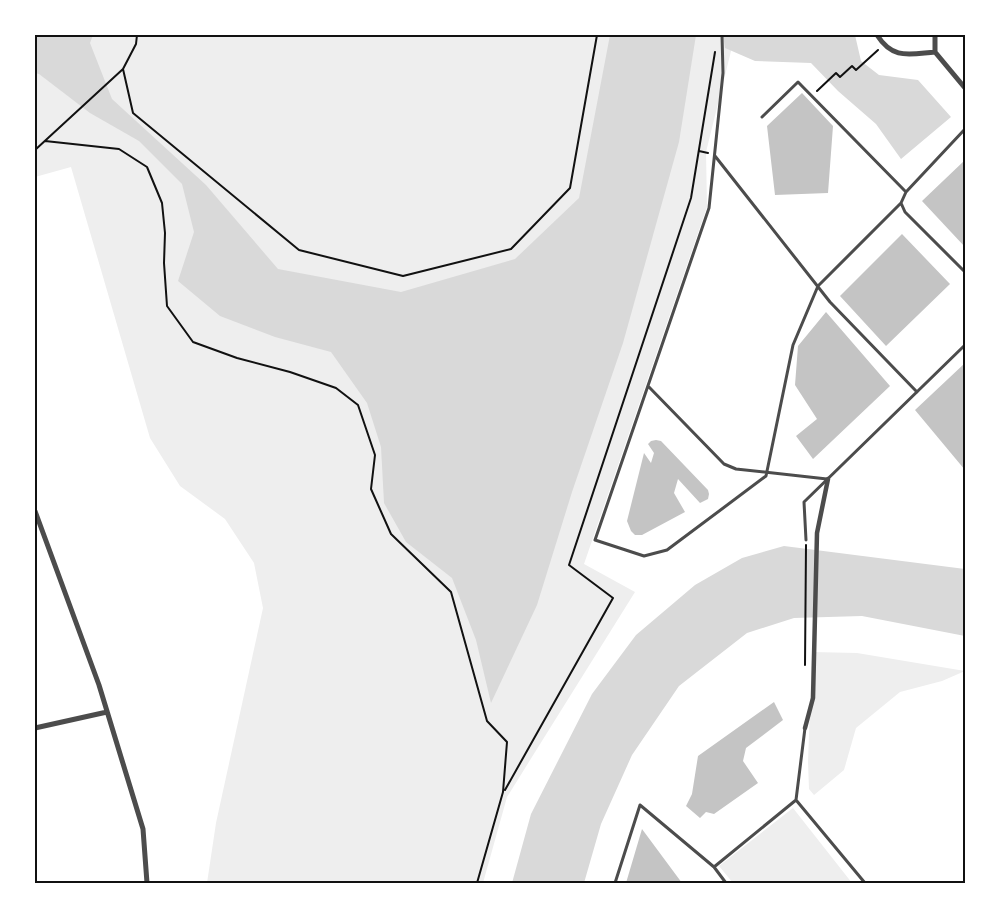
<svg xmlns="http://www.w3.org/2000/svg" width="1000" height="918" viewBox="0 0 1000 918" font-family="'Open Sans',sans-serif">
  <rect width="100%" height="100%" fill="#fff"/>
  <path fill="#eee" d="M35,35H735L706,152L707,207L584,564L635,592L507,797L483,883H207L216,823L263,608L254,563L225,519L180,486L150,438L71,167L35,177Z
    M812,652L857,653L965,671L942,681L900,692L856,728L844,770L814,795L809,789L808,762Z
    M793,808L852,883H733L719,866Z"/>
  <path fill="#d9d9d9" d="M35,35H93L90,43L112,99L206,185L278,269L401,292L515,259L579,198L610,35H696L679,142L623,343L572,492L537,605L491,703L476,640L452,578L406,542L384,503L381,447L367,403L331,352L275,337L220,316L178,281L194,232L182,184L139,141L90,113L39,74L35,73Z
    M723,35H855L861,61L879,75L918,80L951,117L901,159L876,124L838,91L811,63L755,61L725,48Z
    M784,546L965,569V636L862,616L794,618L747,633L679,686L632,755L601,824L584,883H512L531,814L592,694L636,635L695,585L742,558Z"/>
  <path fill="#c4c4c4" d="M802,93L833,126L828,193L775,195L767,126Z
    M965,160V247L922,201Z
    M902,234L950,284L886,346L840,296Z
    M826,312L890,386L813,459L796,436L817,419L795,385L798,346Z
    M965,363V470L915,410Z
    M656,440L661,441L708,490L709,494L708,499L700,503L678,479L674,493L685,512L642,535H635L631,531L627,521L644,453L651,463L654,453L648,444L651,441Z
    M774,702L783,720L746,748L743,761L758,783L714,814L706,812L700,818L686,806L692,794L698,756Z
    M642,829L682,883H626Z"/>
  <g fill="none" stroke-linecap="round" stroke-linejoin="round">
    <path stroke="#111" stroke-width="2" d="M123,69L133,113L299,250L403,276L511,249L570,188L597,35
      M817,91L836,73L840,77L852,66L856,70L878,50
      M45,141L119,149L147,167L162,203L165,233L164,263L167,306L193,342L237,358L290,372L336,388L358,405L375,455L371,489L391,534L451,592L487,721L507,742L503,792L477,883
      M35,150L123,69L136,44L137,35
      M699,151L708,153
      M805,665L806,545
      M505,790L613,598L569,565L691,198L715,52"/>
    <path stroke="#4c4c4c" stroke-width="3" d="M722,35L723,73L709,208L595,540L644,556L667,550L766,476L793,345L818,286L901,203
      M762,117L798,82L906,192
      M965,129L906,192L901,203L905,212L965,272
      M715,156L830,302L917,392
      M648,386L724,464L736,469L827,479
      M806,540L804,502L965,345
      M796,800L805,728
      M615,883L640,805L714,867
      M726,883L714,867L796,800L865,883"/>
    <path stroke="#4c4c4c" stroke-width="4.5" d="M805,728L813,698L817,533L828,479"/>
    <path stroke="#4c4c4c" stroke-width="5" d="M877,35C893,60 909,54 935,52
      M935,35V52L965,88
      M35,511L99,685L143,829L147,883
      M35,728L107,712"/>
  </g>
  <rect width="1000" height="918" fill="none" stroke="#ffffff" stroke-width="72"/>
  <rect x="36" y="36" width="928" height="846" fill="none" stroke="#111" stroke-width="2"/>
</svg>
